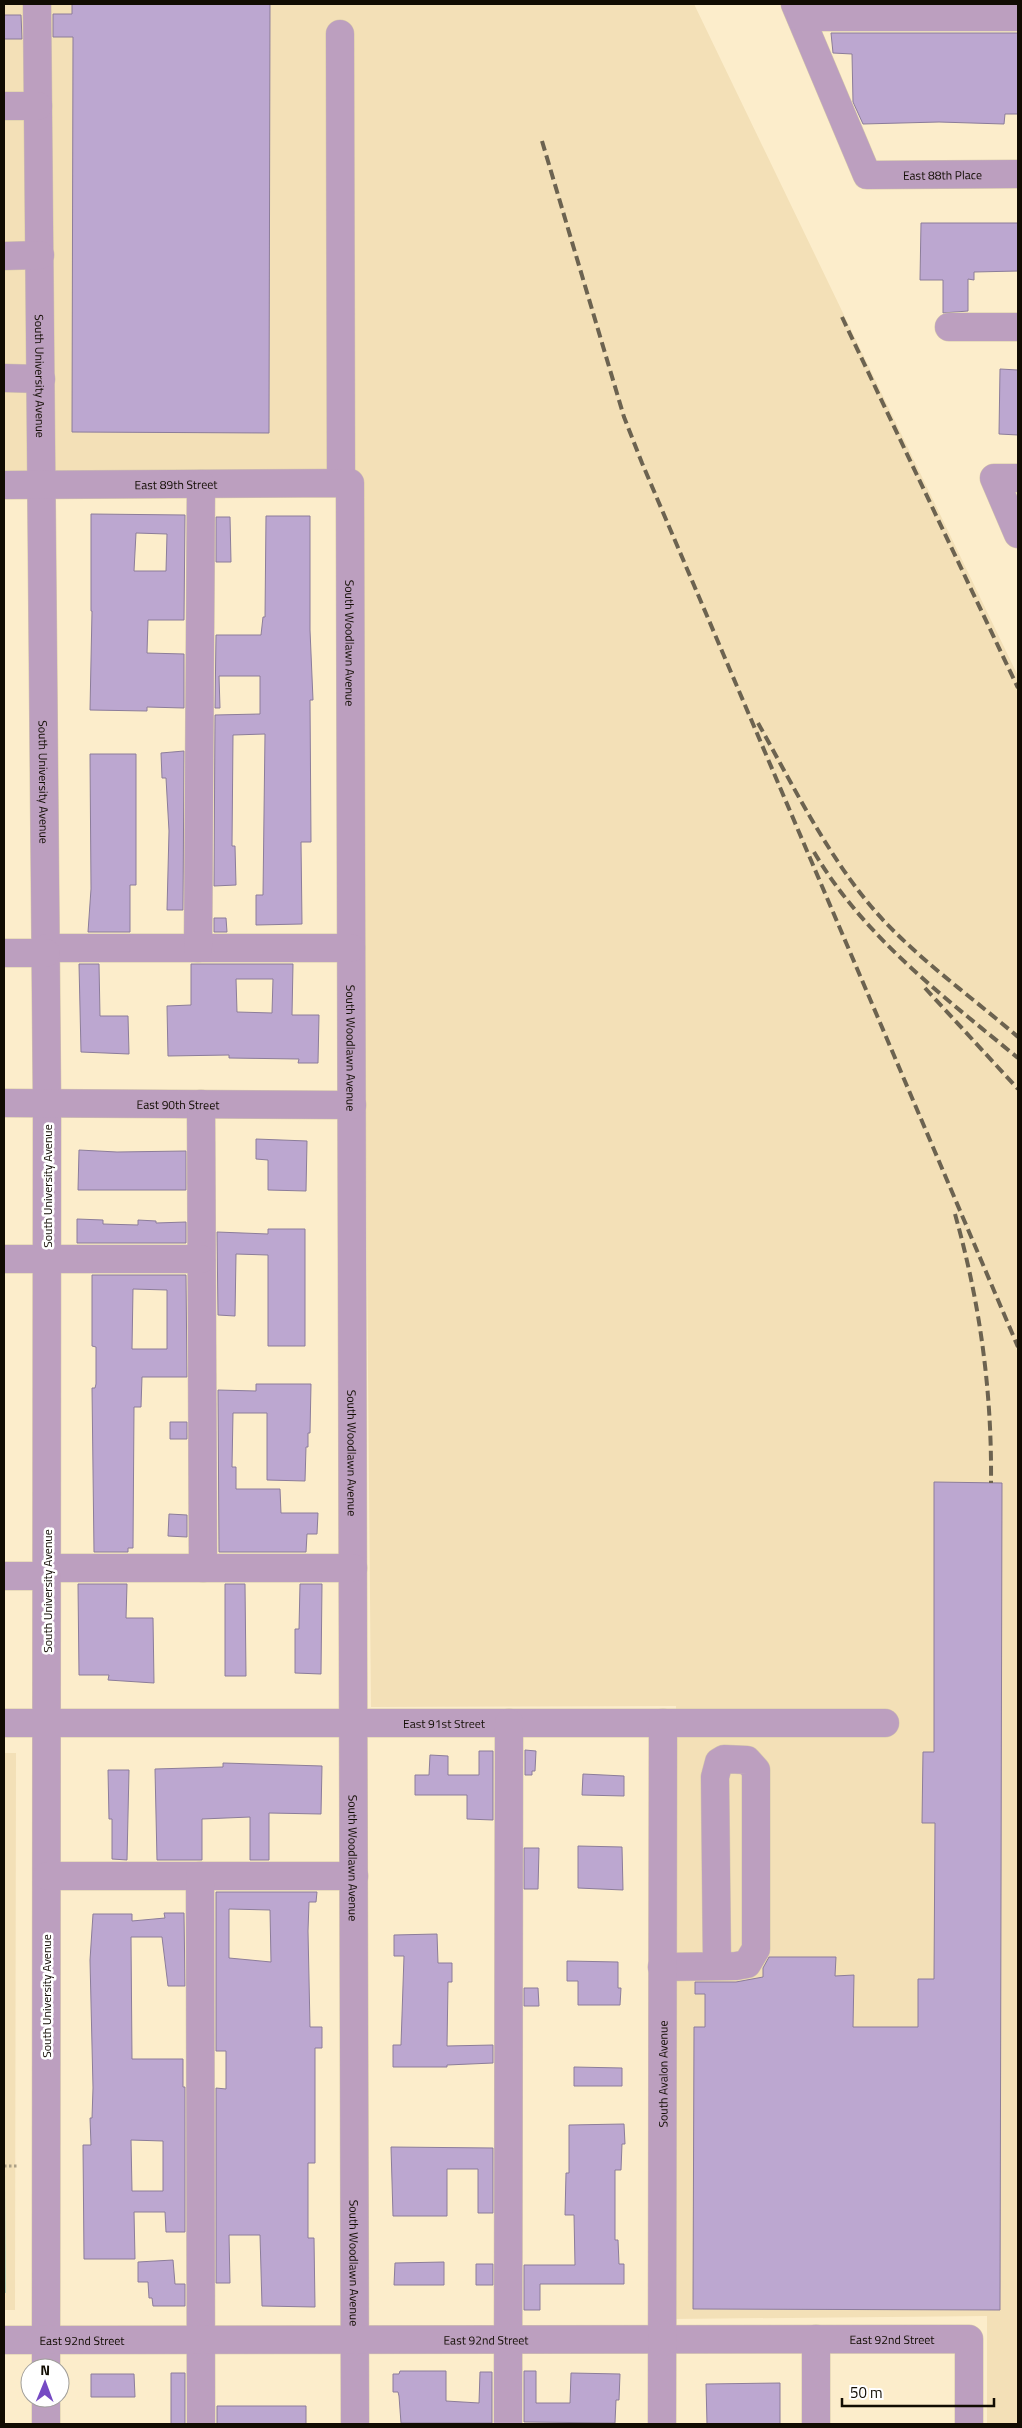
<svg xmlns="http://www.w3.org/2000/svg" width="1022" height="2428" viewBox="0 0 1022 2428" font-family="'Titillium Web',sans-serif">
  <rect width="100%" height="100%" fill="#fcedcb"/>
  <path fill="#f3e0b7" d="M4,4H694L1018,676V2424H987V2316L671,2319L676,1706L371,1707L360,485L4,491Z
    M4,1753H16L15,2310H4Z"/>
  <path fill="#b4cfb4" d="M4,2172H5L6,2293H4Z"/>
  <path fill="#bca7d0" stroke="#8c7d9a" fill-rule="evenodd" d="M72,4H270L269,433L72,432L73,37H53V14H72Z
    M4,15H21L22,39H4Z
    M831,33H1018V114H1005L1004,124L939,122L863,124L853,102L852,54L833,53Z
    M921,223H1018V271L974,272V280L968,279V311L943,313V280H920Z
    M1000,369L1018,370V435L999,434Z
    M91,514L185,515L184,620H148L147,653L184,654V708L147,707V711L90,710L92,611H91ZM136,533L167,534L166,571H134Z
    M266,516H310V630L313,700H310L311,842H301L302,924L256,925V895H263L265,734L233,735L232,846H235L236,885L214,886L215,715L260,714V676H219L220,708H215L216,635H261L263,617H265Z
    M216,517H230L231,562H216Z
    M184,751L183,910H167L169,831L166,778H162L161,753Z
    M90,754H136V885H130V932H88L91,889Z
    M214,918H226L227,932H214Z
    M79,964H99L100,1016H128L129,1054L81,1052Z
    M191,964H293L292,1015H319L318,1063H298L299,1059L229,1058V1055L168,1056L167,1006L191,1005ZM236,979H273L272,1013L237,1012Z
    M256,1139L307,1141L306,1191L268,1190V1160L256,1159Z
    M79,1150L117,1152L186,1151V1190H78Z
    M77,1219L103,1220V1224L138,1225V1220L156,1221V1223L186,1222V1243H77Z
    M268,1229H305V1346H268V1255L236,1254L235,1316L218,1315L217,1232L268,1234Z
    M92,1275H186L187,1377H142L141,1407H134L133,1548H128V1552H94L92,1388H95L96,1384V1347L92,1346ZM133,1289L167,1290V1349H132Z
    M256,1384H311L310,1433H308V1447H306L305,1481L267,1480V1413H233L232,1467H236V1489H280L281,1513H318L317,1534H307L306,1552H219L218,1390L256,1391Z
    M170,1422H187V1439H170Z
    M934,1482L1002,1483L1000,2310L693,2309L694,2027H705V1994H695V1982H736L763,1977V1968L769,1957H836L835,1976L854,1975L853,2027H918V1979H934L935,1823H922L923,1752H934Z
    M169,1514L187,1515V1537L168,1536Z
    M78,1584H127L126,1618H153L154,1683L108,1680L109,1675H79Z
    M225,1584H245L246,1676H225Z
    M300,1584H322L321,1674L295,1673V1629H299Z
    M525,1750L536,1751L535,1771H532V1775H525Z
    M479,1751H493V1820L467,1819V1795H415V1775H429L430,1755L448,1756V1775H479Z
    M223,1763L322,1766L321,1814L269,1813V1860H250V1817L202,1819V1860H157L155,1769L223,1767Z
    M108,1770H129L127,1860L112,1859V1819H109Z
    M583,1774L624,1776V1796L582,1795Z
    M578,1846L622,1847L623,1890L578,1888Z
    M524,1848H539L538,1889H524Z
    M216,1892H317L316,1902H309L308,1931L310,2027H322V2048H315V2163H308V2238H314L315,2307L262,2306L260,2235H229L230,2283H216V2088L226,2089V2051H216ZM229,1909L270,1910L271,1962L229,1958Z
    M164,1913H184L185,1986H168L162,1937H131L132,2059H183V2087H185V2232H166L165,2212H134L135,2259H84L83,2145H91L90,2118H92L93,2088L90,1960L93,1914H132V1921L165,1918ZM131,2140L163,2141V2191H132Z
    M437,1934L438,1963H452V1982H448L447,2046L493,2045V2063L447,2065V2067H393V2045H401L404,1956H394V1935Z
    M567,1961L618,1962V1988H621L620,2005H578V1981H567Z
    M524,1988H538L539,2006H524Z
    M574,2067L622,2068V2086H574Z
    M624,2124L625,2144H622L621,2170H615V2240H618L619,2264H624V2284H540V2310H524V2265H575L574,2215H565L566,2173H569V2125Z
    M391,2147L493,2148V2213H478V2169H447V2216H393Z
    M173,2260L175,2284H185V2306H153L152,2298H149L148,2282H138V2262Z
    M444,2262V2285H394L395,2263Z
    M476,2264H493V2285H476Z
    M400,2371H446V2401L479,2403L480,2372H492V2423H401L399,2396L398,2392H393V2374H399Z
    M524,2371H536V2403H570L571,2373L620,2374L619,2400H616L615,2423L524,2422Z
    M171,2373H185V2424H171Z
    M91,2374H134L135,2397H91Z
    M780,2383V2424H707L706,2384Z
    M217,2406H306V2424H217Z"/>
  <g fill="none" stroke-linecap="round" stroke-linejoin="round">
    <defs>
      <g id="minor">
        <path id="s1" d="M37,4L47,1103L46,2368"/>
        <path id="s2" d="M795,4L867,175L1018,174"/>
        <path d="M801,17H1018"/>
        <path d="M340,34L341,483"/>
        <path d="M4,106H38"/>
        <path d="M4,256L40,255"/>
        <path d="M949,327H1018"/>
        <path d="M4,378L41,379"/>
        <path d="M1018,478H994L1018,534"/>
        <path id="s3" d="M4,485L350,483L355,2424"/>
        <path d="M46,948H351"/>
        <path d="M198,948L201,484"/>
        <path d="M4,953H46"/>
        <path id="s4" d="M4,1103L352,1105"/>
        <path d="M201,1104L203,1568"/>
        <path d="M4,1259H201"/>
        <path d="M47,1568H353"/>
        <path d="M4,1576H47"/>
        <path id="s5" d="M4,1723H885"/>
        <path d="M47,1876H354"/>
        <path d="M200,1876L201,2424"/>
        <path d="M662,1967L736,1966L747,1964L756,1949V1770L747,1760L724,1759L719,1762L715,1777L717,1966"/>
        <path d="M816,2339V2424"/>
        <path id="s6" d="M4,2340L969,2339V2424"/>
        <path d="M46,2424V2398"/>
        <path d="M508,2424L509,1723"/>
        <path id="s7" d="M662,2424L663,1723"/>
      </g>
    </defs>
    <use href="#minor" stroke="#d6c9ab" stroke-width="29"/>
    <path stroke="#aca086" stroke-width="3" stroke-dasharray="2.5 2.5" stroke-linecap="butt" d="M4,2166H18"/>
    <use href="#minor" stroke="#bc9fbf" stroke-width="28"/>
    <path stroke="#6c6350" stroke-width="4" stroke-dasharray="10 5" stroke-linecap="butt" d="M542,141L624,417L642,463L1018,1347
      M842,317L1018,688
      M758,723C795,789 833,867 885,922C925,964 974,999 1018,1037
      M814,852C864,937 943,996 1018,1058
      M925,988L1018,1089
      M955,1214C980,1303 992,1391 991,1483"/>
  </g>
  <g text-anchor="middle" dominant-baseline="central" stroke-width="5" stroke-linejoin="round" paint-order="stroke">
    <g font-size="12" fill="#110c02" stroke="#fff">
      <text stroke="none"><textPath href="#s2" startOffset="261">East 88th Place</textPath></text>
      <text stroke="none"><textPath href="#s1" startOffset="372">South University Avenue</textPath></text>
      <text stroke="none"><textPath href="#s3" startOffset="172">East 89th Street</textPath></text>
      <text stroke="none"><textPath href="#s3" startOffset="506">South Woodlawn Avenue</textPath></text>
      <text stroke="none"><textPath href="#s1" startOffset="778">South University Avenue</textPath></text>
      <text stroke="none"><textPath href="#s3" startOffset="911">South Woodlawn Avenue</textPath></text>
      <text stroke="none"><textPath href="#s4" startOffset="174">East 90th Street</textPath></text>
      <text transform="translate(47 1186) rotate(-90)">South University Avenue</text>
      <text stroke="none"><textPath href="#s3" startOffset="1316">South Woodlawn Avenue</textPath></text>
      <text transform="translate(47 1591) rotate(-90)">South University Avenue</text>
      <text stroke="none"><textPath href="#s5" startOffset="440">East 91st Street</textPath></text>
      <text stroke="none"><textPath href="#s3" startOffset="1721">South Woodlawn Avenue</textPath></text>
      <text transform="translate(46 1996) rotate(-90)">South University Avenue</text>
      <text stroke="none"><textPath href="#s7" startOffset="350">South Avalon Avenue</textPath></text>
      <text stroke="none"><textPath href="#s3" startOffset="2126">South Woodlawn Avenue</textPath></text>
      <text stroke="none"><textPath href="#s6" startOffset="482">East 92nd Street</textPath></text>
      <text stroke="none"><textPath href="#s6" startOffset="888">East 92nd Street</textPath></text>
      <text stroke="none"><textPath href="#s6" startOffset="78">East 92nd Street</textPath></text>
    </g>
  </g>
  <rect width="1022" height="2428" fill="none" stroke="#110c02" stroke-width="10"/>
  <g transform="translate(45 2383) rotate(1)"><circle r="24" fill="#ffffff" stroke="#a09e9a"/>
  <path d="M0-4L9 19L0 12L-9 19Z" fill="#764ac3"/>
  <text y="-8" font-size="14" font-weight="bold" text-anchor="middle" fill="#110c02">N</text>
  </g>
  <path d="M842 2398v8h152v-8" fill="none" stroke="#110c02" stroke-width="2.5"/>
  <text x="850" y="2398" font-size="15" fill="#110c02" stroke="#ffffff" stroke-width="4" paint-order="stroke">50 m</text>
</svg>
